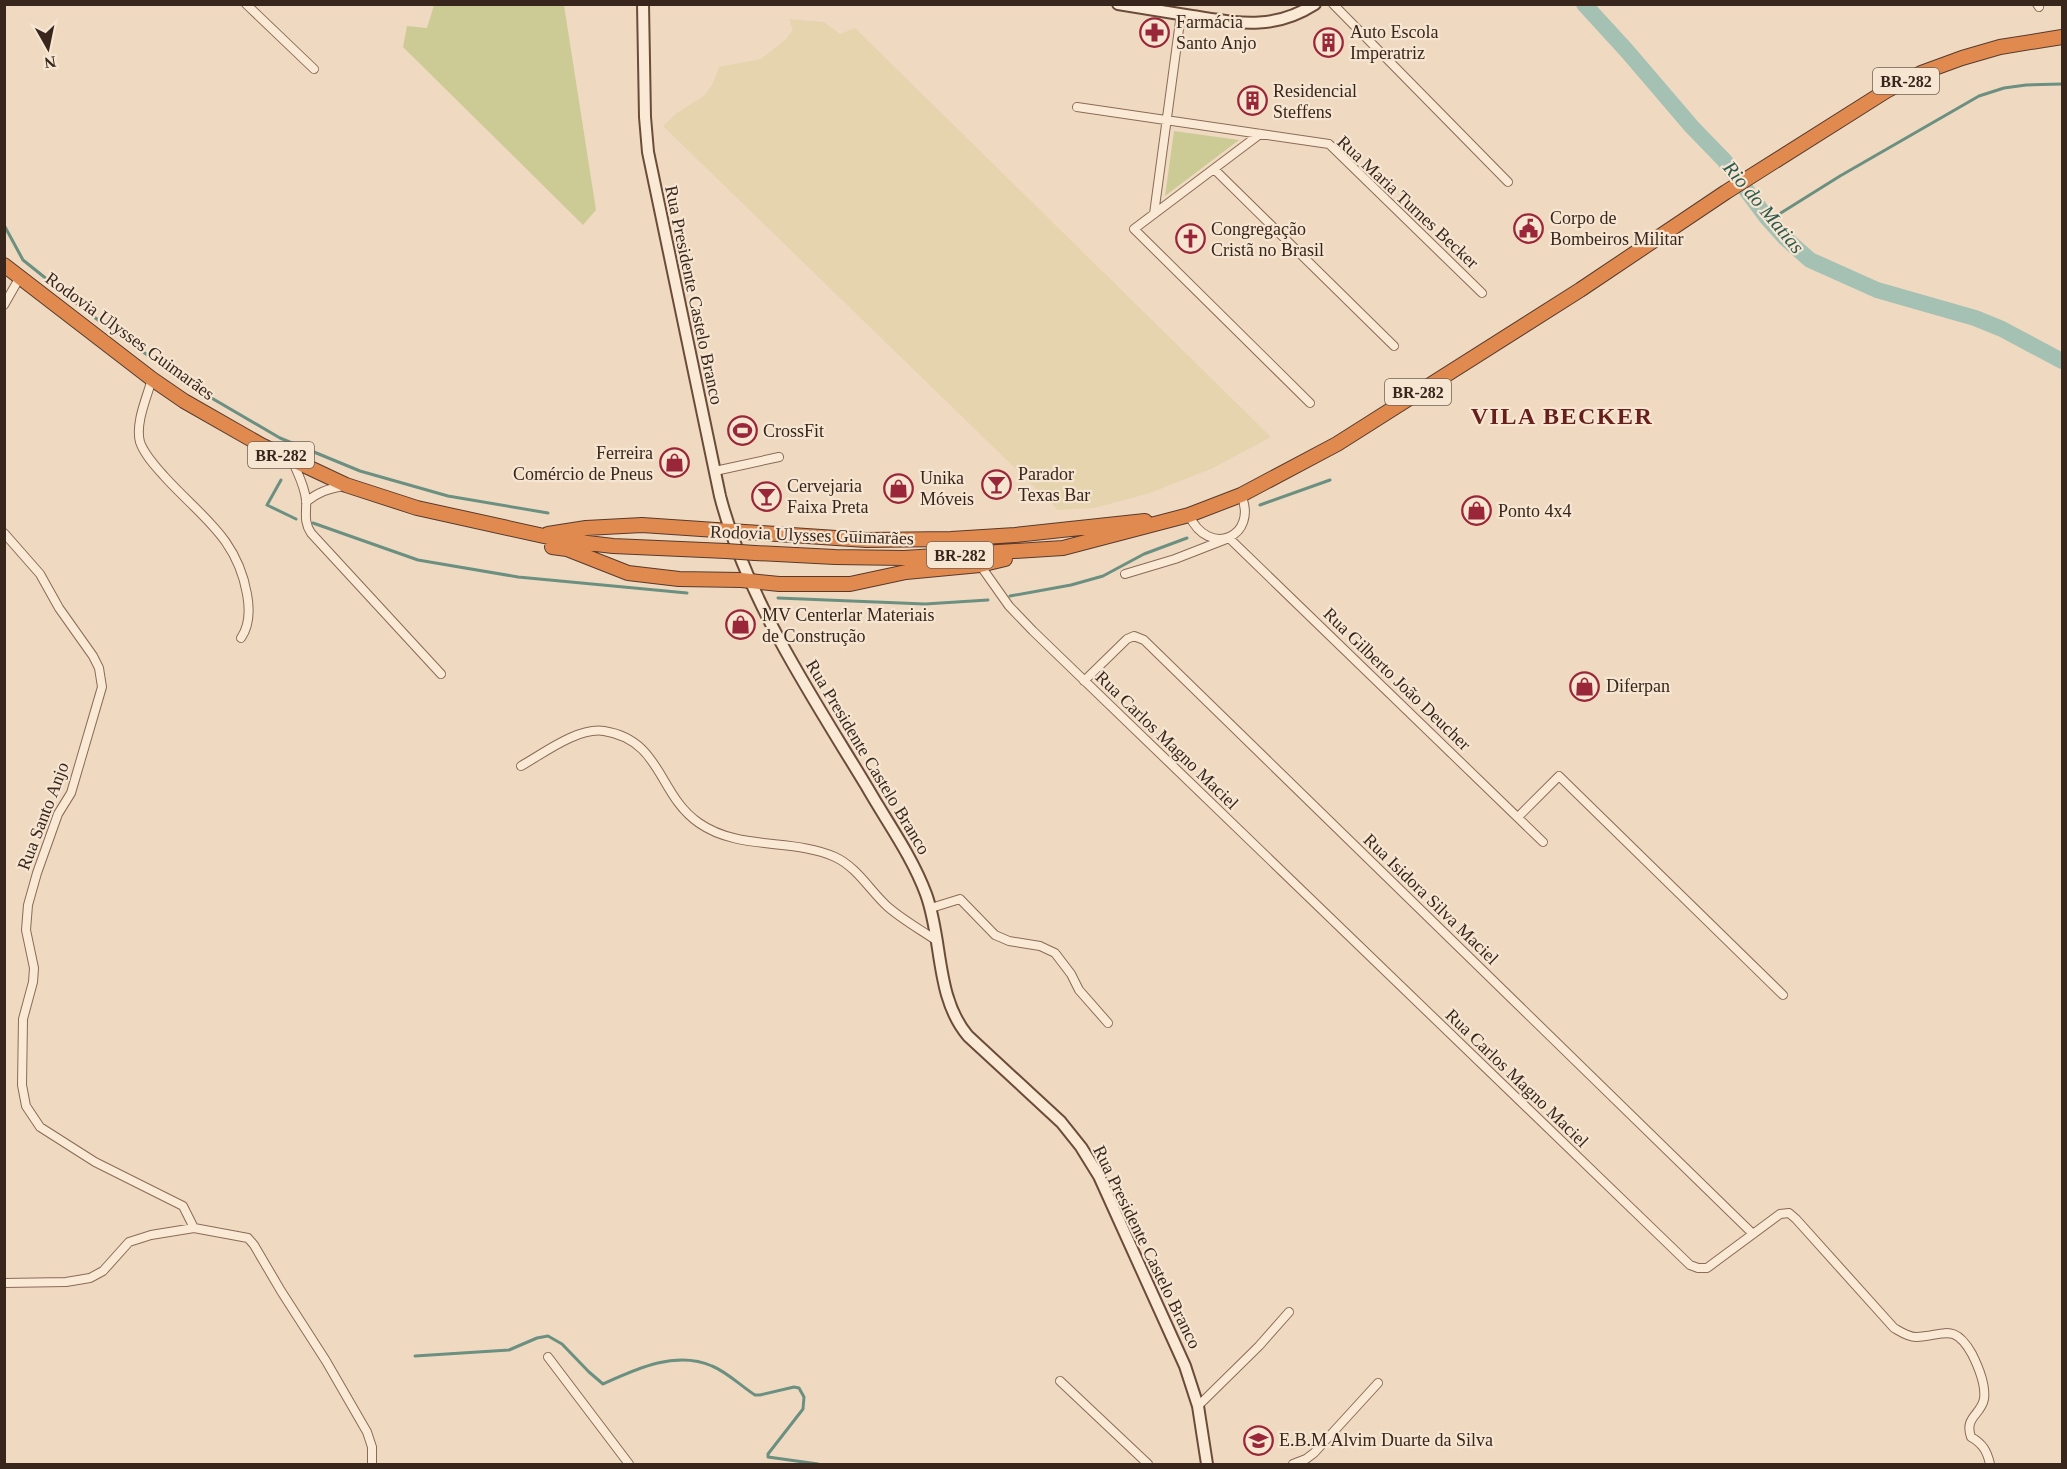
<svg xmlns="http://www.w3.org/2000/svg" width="2067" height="1469" viewBox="0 0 2067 1469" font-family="'Times New Roman',serif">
  <rect width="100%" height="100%" fill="#efdac1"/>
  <path fill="#e5d4ae" d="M789,19L824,22L840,34L855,28L1271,437L1211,469L1147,494L1094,508L1058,510L663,126L677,113L705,95L713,83L719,67L761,59L786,39L793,30Z"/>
  <path fill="#cdcb95" d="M434,5H564L596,210L583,225L403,47L407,26L427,28Z
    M1174,131L1239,140L1165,196Z"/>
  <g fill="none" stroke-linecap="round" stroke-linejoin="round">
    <path stroke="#6b9081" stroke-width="3" d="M1767,218L1776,216L1840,176L1979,96L2004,88L2026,85L2062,84
      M4,225L23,260L94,317L191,386L280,438L360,471L448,496L548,513
      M281,480L267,505L296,519
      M1260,505L1330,480
      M313,523L418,560L518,577L687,593
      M1010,596L1071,585L1103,576L1144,554L1187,538
      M778,598L925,604L988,600
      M415,1356L509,1350L537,1338L548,1336L562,1344L589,1372L603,1384C636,1369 676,1350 712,1366C727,1372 741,1386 755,1395H760L794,1387L799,1388L804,1397L803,1409L768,1454V1457L818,1464"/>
    <path stroke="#a4c1b4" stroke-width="16" d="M1584,4L1627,51L1692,127L1724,160L1767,218L1785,238L1810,260L1877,290L1975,318L2002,329L2062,361"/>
    <defs>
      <path id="street" d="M246,4L314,69
        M1333,4L1508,182
        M2037,4L2039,7
        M1077,107L1329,144L1482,293
        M1260,134L1134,229L1310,403
        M1214,169L1394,346
        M1154,214L1181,14
        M4,305L20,277
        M152,379C147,397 135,423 140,442C144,454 155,466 164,476C200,516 237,537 247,594C250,610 250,625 241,638
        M293,462C298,474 305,487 306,500C307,512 303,521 311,533L441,674
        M715,471L779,457
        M306,502C318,492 328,489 343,486
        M1189,515C1209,559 1259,536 1241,495
        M4,533L40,574L59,608L93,656L99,668L102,687L71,793L58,814L37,873L28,905L26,930L34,968L33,982L23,1019L22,1085L26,1106L40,1127L95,1162L183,1206L194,1228
        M980,565L1009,606L1033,631L1690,1265L1698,1268H1707L1780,1214L1789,1213L1796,1219L1894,1328C1901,1332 1908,1337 1916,1337C1944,1336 1954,1322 1972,1354C1978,1366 1986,1385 1984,1399C1981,1415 1964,1417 1971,1437C1983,1444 1987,1451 1990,1464
        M1125,574L1175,559L1229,538L1543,842
        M1084,681L1127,639L1134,636L1144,640L1753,1234
        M521,766C544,753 578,727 604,731C662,740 658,795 699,823C739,851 793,838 835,857C857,867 871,892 888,907C903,920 921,930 937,941
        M1518,817L1559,776L1783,995
        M931,908L960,899L995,935L1009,941L1040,946L1055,953L1071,974L1079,990L1108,1023
        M4,1283L66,1282L90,1278L103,1271L129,1242L151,1235L194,1228L248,1238L254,1245L281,1291L326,1361L367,1432L372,1447V1464
        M548,1357L629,1464
        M1060,1381L1148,1464
        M1198,1406L1259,1346L1289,1312
        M1293,1464L1306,1459L1314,1453L1378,1383"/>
      <path id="secondary" d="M643,4L645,117L648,152L720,496C747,600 812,696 867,787C887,822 912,856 926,894C943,940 935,997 968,1036L1061,1122L1081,1147L1099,1176L1185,1366L1198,1406L1207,1464
        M1118,4C1143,8 1168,12 1192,16C1238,23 1273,31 1315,4"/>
      <path id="highway" d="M4,265L152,379L184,401L261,445L346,485L417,508L562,540L613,546L726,551
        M548,534L586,528L642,525L866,540L951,539L1015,535L1145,521
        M552,547L567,549L628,573L679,579L741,580L779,584H850L906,572L980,565L1005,559
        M755,553L835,557L904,558L1063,548L1189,515L1241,495L1337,444L1580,290L1726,192L1886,91L1921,73L1962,58L2000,47L2062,37"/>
    </defs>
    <use href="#street" stroke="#896b58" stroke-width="10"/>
    <use href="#secondary" stroke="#6b4c3b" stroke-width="14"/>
    <use href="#highway" stroke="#573a2d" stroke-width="16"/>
    <use href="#street" stroke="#fae9d5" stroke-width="8"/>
    <use href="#secondary" stroke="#fae9d5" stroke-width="10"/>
    <use href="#highway" stroke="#e18a4f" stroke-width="14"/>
    <defs>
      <path id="highway-bridge" d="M726,551L755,553"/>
    </defs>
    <use href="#highway-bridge" stroke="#573a2d" stroke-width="16" stroke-linecap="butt"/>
    <use href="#highway-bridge" stroke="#e18a4f" stroke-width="14"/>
  </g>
  <defs>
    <symbol id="pharmacy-ring" viewBox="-11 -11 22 22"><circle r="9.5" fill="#f6e6d1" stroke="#9a2739" stroke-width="1.5"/><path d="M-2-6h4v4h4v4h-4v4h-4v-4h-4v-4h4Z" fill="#9a2739"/></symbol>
    <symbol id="building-ring" viewBox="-11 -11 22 22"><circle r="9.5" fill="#f6e6d1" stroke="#9a2739" stroke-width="1.5"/><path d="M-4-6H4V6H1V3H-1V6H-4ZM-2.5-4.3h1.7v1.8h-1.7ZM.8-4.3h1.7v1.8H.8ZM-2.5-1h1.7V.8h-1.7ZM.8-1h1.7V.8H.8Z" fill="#9a2739"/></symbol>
    <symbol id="civic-ring" viewBox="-11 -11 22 22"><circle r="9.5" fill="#f6e6d1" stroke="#9a2739" stroke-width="1.5"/><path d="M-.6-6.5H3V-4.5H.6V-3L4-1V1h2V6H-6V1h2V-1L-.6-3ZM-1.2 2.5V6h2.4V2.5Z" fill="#9a2739"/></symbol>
    <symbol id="church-ring" viewBox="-11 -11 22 22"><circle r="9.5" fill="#f6e6d1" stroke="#9a2739" stroke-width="1.5"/><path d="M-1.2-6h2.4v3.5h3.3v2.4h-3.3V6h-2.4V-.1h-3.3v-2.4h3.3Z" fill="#9a2739"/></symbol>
    <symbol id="stadium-ring" viewBox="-11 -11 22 22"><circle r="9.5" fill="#f6e6d1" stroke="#9a2739" stroke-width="1.5"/><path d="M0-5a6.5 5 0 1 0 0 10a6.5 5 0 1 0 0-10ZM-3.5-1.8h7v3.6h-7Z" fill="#9a2739"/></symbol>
    <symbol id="shop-ring" viewBox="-11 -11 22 22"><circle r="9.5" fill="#f6e6d1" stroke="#9a2739" stroke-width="1.5"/><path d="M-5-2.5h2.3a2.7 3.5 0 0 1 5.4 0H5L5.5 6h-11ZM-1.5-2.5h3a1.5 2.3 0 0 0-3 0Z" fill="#9a2739"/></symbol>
    <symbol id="bar-ring" viewBox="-11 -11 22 22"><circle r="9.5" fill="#f6e6d1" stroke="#9a2739" stroke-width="1.5"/><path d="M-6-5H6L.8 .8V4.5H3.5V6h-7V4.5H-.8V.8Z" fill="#9a2739"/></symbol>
    <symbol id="school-ring" viewBox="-11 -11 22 22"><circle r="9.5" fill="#f6e6d1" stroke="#9a2739" stroke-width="1.5"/><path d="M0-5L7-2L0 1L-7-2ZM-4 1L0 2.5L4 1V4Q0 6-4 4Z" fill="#9a2739"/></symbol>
  </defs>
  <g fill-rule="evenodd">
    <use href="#pharmacy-ring" x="1138" y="16" width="33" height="33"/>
    <use href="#building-ring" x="1312" y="26" width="33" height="33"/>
    <use href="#building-ring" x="1236" y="84" width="33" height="33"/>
    <use href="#civic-ring" x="1512" y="212" width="33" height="33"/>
    <use href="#church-ring" x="1174" y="222" width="33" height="33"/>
    <use href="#stadium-ring" x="726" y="414" width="33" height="33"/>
    <use href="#shop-ring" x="658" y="446" width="33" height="33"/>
    <use href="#bar-ring" x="980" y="468" width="33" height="33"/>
    <use href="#shop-ring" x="882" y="472" width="33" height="33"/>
    <use href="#bar-ring" x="750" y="480" width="33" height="33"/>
    <use href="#shop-ring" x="1460" y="494" width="33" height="33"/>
    <use href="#shop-ring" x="724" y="608" width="33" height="33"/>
    <use href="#shop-ring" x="1568" y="670" width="33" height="33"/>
    <use href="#school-ring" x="1242" y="1424" width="33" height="33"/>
  </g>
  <g text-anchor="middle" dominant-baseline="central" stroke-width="4.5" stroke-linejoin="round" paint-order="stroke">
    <g fill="#f6e6d1" stroke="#716053" stroke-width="1.5">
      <rect x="1873" y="68" width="66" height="26" rx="4.5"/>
      <rect x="1385" y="379" width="66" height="26" rx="4.5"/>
      <rect x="248" y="442" width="66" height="26" rx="4.5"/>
      <rect x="927" y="542" width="66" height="26" rx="4.5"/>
    </g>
    <g font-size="16" font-weight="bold" fill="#38261d">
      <text x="1906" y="81">BR-282</text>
      <text x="1418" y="392">BR-282</text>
      <text x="281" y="455">BR-282</text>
      <text x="960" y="555">BR-282</text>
    </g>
    <g font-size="18" fill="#38261d" stroke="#f6e6d1" text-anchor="start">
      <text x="1176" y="22">Farmácia<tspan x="1176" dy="21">Santo Anjo</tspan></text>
      <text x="1350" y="32">Auto Escola<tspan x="1350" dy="21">Imperatriz</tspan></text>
      <text x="1273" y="91">Residencial<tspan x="1273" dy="21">Steffens</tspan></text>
      <text x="1550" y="218">Corpo de<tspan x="1550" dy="21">Bombeiros Militar</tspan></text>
      <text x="1211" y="229">Congregação<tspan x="1211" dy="21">Cristã no Brasil</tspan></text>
      <text x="763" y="431">CrossFit</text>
      <text x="653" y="453" text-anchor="end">Ferreira<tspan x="653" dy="21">Comércio de Pneus</tspan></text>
      <text x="1018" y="474">Parador<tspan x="1018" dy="21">Texas Bar</tspan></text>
      <text x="920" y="478">Unika<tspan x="920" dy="21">Móveis</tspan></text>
      <text x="787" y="486">Cervejaria<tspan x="787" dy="21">Faixa Preta</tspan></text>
      <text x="1498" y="511">Ponto 4x4</text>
      <text x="762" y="615">MV Centerlar Materiais<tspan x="762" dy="21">de Construção</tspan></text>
      <text x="1606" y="686">Diferpan</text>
      <text x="1279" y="1440">E.B.M Alvim Duarte da Silva</text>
    </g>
    <g font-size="18" fill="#38261d" stroke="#f6e6d1">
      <text transform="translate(1408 202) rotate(43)">Rua Maria Turnes Becker</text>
      <text transform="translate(694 295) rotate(78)">Rua Presidente Castelo Branco</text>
      <text transform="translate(130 336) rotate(36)">Rodovia Ulysses Guimarães</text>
      <text transform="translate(812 535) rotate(2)">Rodovia Ulysses Guimarães</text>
      <text transform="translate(1397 679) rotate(44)">Rua Gilberto João Deucher</text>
      <text transform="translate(1167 740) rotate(44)">Rua Carlos Magno Maciel</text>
      <text transform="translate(868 757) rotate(59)">Rua Presidente Castelo Branco</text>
      <text transform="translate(43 816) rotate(-69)">Rua Santo Anjo</text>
      <text transform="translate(1431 899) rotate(44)">Rua Isidora Silva Maciel</text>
      <text transform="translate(1517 1078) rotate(44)">Rua Carlos Magno Maciel</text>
      <text transform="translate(1147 1247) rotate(64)">Rua Presidente Castelo Branco</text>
    </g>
    <g font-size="20" font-style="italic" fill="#2c594f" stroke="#f6e6d1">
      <text transform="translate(1764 207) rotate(50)">Rio do Matias</text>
    </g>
    <g font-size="24" font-weight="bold" letter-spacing="1.5" fill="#661f1b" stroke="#f6e6d1">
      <text x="1562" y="416">VILA BECKER</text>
    </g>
  </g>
  <rect width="2067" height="1469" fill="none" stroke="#38261d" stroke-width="12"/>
  <g transform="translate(48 48) rotate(171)" stroke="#f6e6d1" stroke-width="4.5" paint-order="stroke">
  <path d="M0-4.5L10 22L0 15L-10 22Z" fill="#38261d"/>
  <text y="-9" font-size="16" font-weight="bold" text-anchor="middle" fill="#38261d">N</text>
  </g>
</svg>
